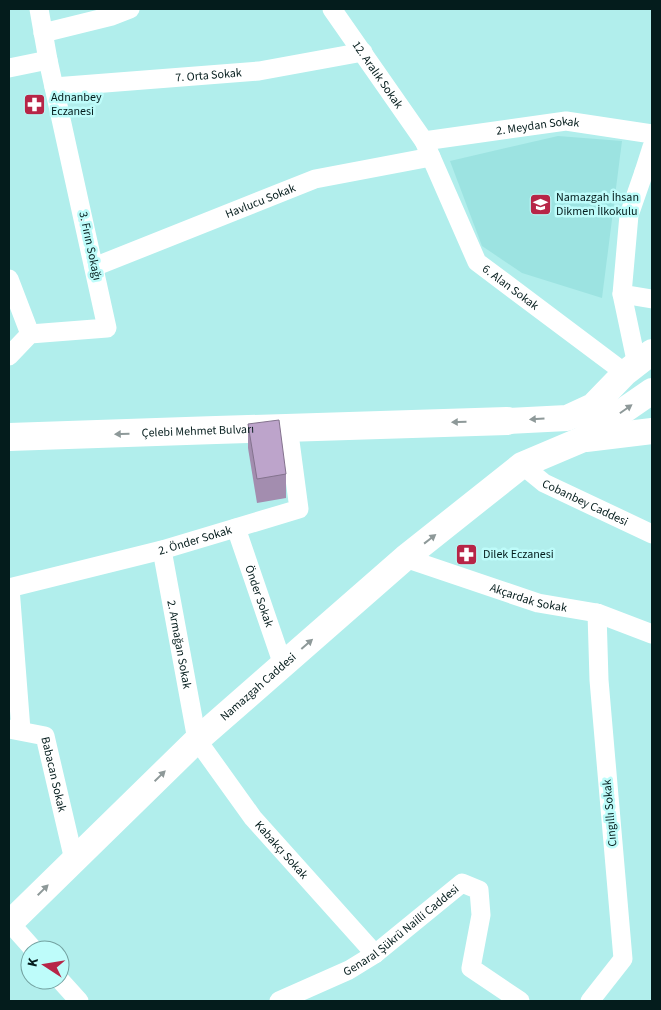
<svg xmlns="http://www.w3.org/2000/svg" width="661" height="1010" viewBox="0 0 661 1010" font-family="'Source Sans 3',sans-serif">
  <rect width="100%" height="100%" fill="#b1eeec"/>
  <path fill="#9ce3e1" d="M558,136L622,141L602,298L522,273L482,246L450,161Z"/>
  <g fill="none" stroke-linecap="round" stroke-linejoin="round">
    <g stroke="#fff" stroke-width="19">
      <path id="s1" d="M332,9L424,141L477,262L625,373"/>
      <path d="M43,33L112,16L130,9"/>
      <path d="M9,68L48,60"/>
      <path id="s2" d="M54,87L259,71L363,52"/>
      <path id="s3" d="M424,141L566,121L652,134"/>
      <path d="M644,172L652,147"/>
      <path id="s4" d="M94,267L315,179L431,157"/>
      <path d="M9,279L30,334"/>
      <path d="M622,294L652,299"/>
      <path d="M9,356L30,334L107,328L48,60L39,9"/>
      <path d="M637,365L622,294L629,215L644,172L652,166"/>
      <path id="s5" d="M522,465L544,483L652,534"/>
      <path id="s6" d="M236,528L283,665"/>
      <path id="s7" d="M162,550L197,740L253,818L375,954"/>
      <path id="s8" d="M405,558L538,603L597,613L652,634"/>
      <path id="s9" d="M9,588L162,550L299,509L288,426"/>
      <path d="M10,588L21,730"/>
      <path id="s10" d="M9,729L45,736L74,860"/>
      <path d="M10,923L34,950"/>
      <path d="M60,980L79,1001"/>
      <path id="s11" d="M279,1001L349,970L375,954L462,883L479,890L481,915L471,968L520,1001"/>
      <path d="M590,1001L623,959L599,680L597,613"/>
    </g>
    <g stroke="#fff" stroke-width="26">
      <path d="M507,421L567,418L593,406L625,373L652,352"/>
      <path d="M586,439L652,431"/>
      <path id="s12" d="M9,924L197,740L405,558L522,465L581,440L652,391"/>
    </g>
    <path stroke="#fff" stroke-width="28" id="s13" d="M9,437C175,432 341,425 507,421"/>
  </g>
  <path fill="#a38daf" d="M248,424L286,474V498L257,503L248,448Z"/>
  <path fill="#bda4cb" stroke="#84738e" d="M279,420L286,474L257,479L248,424Z"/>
  <defs><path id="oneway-solid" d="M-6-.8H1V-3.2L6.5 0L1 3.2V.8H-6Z" transform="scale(1.25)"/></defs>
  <g fill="#8e9999">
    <use href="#oneway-solid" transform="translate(626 409) rotate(-35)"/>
    <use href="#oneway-solid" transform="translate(537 419) rotate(177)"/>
    <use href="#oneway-solid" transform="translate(459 422) rotate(179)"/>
    <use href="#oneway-solid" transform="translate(122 434) rotate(178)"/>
    <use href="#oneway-solid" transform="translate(430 539) rotate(-38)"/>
    <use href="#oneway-solid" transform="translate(307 644) rotate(-41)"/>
    <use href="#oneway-solid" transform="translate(160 776) rotate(-44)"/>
    <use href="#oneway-solid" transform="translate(43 890) rotate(-45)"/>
  </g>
  <defs>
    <symbol id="pharmacy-square" viewBox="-11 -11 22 22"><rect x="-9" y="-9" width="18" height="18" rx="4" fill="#b72547" stroke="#befcfa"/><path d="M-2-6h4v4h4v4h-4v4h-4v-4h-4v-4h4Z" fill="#fff"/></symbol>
    <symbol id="school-square" viewBox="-11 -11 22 22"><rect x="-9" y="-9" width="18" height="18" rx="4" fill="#b72547" stroke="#befcfa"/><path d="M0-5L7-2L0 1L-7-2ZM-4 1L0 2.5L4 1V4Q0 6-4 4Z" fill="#fff"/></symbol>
  </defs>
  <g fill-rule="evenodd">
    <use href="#pharmacy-square" x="22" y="92" width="25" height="25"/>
    <use href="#school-square" x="528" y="192" width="25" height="25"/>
    <use href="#pharmacy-square" x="454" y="542" width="25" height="25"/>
  </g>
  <g text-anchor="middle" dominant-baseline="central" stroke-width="5" stroke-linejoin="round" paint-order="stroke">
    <g font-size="12" fill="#041c1c" stroke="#befcfa">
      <text stroke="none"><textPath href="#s2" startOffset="155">7. Orta Sokak</textPath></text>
      <text stroke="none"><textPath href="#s1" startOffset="80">12. Aralık Sokak</textPath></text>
      <text stroke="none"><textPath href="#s3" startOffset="115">2. Meydan Sokak</textPath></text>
      <text stroke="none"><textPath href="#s4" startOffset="179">Havlucu Sokak</textPath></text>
      <text transform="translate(90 246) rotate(78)">3. Fırın Sokağı</text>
      <text stroke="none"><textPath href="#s1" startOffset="335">6. Alan Sokak</textPath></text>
      <text stroke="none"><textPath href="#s13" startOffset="189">Çelebi Mehmet Bulvarı</textPath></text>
      <text stroke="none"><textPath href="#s5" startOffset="74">Cobanbey Caddesi</textPath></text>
      <text stroke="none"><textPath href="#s9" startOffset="192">2. Önder Sokak</textPath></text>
      <text stroke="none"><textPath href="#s6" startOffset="72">Önder Sokak</textPath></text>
      <text stroke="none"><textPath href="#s8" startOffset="130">Akçardak Sokak</textPath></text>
      <text stroke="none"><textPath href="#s7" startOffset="96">2. Armağan Sokak</textPath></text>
      <text stroke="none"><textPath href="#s12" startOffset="344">Namazgah Caddesi</textPath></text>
      <text stroke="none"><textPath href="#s10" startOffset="76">Babacan Sokak</textPath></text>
      <text transform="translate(610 813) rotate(-95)">Cıngıllı Sokak</text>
      <text stroke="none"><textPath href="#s7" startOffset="332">Kabakçı Sokak</textPath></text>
      <text stroke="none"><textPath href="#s11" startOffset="142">Genaral Şükrü Nailli Caddesi</textPath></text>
    </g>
    <g font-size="12" fill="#041c1c" stroke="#befcfa" text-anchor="start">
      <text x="51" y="97">Adnanbey<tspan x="51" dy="14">Eczanesi</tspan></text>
      <text x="556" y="197">Namazgah İhsan<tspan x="556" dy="14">Dikmen İlkokulu</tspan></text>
      <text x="483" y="554">Dilek Eczanesi</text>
    </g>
  </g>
  <rect width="661" height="1010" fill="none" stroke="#041c1c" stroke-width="20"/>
  <g transform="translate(45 965) rotate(282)"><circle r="24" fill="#befcfa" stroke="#74a2a1"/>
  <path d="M0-4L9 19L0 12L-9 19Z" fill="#b72547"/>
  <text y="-8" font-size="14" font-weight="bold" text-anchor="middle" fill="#041c1c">K</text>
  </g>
</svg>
